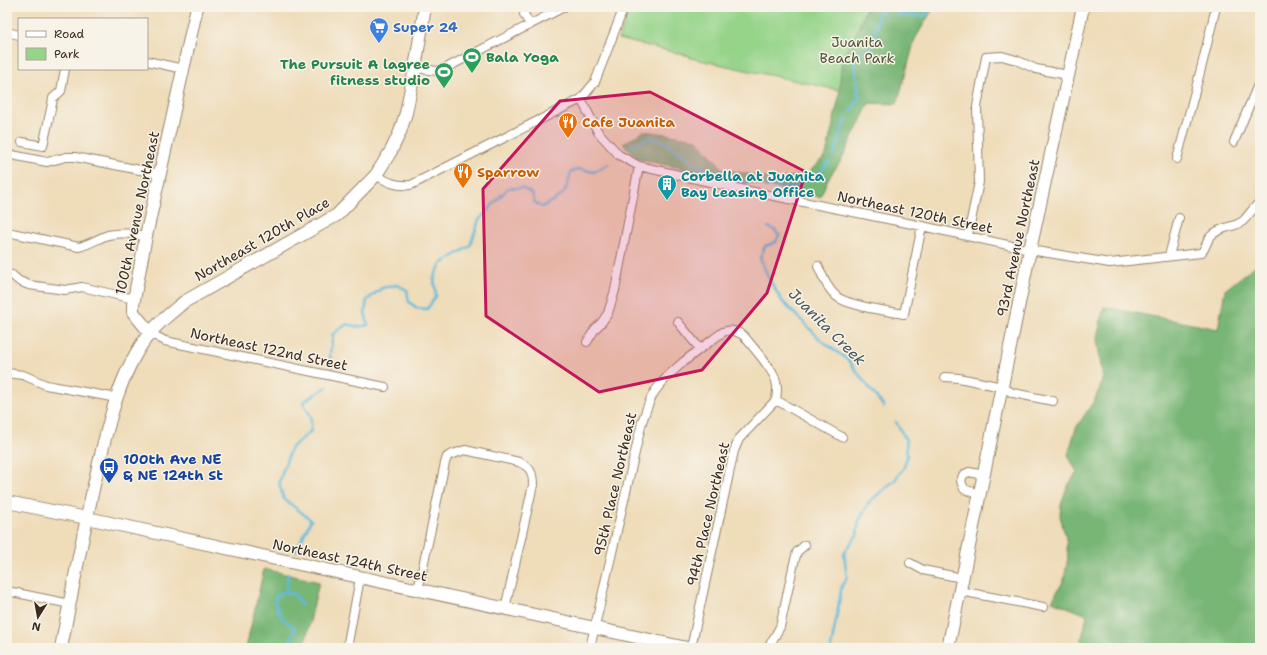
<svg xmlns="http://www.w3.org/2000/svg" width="1267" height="655" viewBox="0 0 1267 655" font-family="'Shantell Sans',sans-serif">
  <rect width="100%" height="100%" fill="#f7f3e8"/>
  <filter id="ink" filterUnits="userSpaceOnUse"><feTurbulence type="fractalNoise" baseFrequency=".025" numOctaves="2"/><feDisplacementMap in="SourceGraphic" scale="8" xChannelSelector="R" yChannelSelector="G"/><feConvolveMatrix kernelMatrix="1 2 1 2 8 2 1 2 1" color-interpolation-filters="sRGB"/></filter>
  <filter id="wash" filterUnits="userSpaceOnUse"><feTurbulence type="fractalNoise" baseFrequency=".012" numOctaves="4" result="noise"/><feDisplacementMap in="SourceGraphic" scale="16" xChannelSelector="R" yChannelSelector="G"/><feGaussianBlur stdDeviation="0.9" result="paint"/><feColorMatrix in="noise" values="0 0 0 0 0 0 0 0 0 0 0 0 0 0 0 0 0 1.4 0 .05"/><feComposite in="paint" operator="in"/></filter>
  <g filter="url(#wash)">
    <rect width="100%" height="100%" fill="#efdcb9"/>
    <path fill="#96d48a" stroke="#687f54" d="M631,7H911L843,91L690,58V56L618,39Z"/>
    <path fill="#78b676" stroke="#5a704a" d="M869,7H934L915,39L897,104L869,103L842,159L828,179L820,197L638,159L623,144L644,131L696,139L723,169L776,180L807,174L826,155L839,97L842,57L856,34L866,9Z
      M1260,262V648H1080L1087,615L1052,601L1064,580L1068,558L1066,538L1060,516L1061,504L1067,487L1077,472L1068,455L1076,428L1094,401L1103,381L1097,338L1104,307L1218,329L1225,290Z
      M264,569L319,582L304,648H246Z"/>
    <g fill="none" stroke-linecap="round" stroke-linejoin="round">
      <path stroke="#5ebbdc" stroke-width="2.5" d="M892,7L900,16H924L935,7
        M851,112L859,99L854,60L873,45L878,14L892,7
        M631,147L650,137L663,141L698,166L739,182L749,184
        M834,155L843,125L847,119
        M765,187L793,188L819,174L829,161
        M768,227L773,229L779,235L776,242L765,246L760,258L768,277L782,301L821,340L848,360L884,407
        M332,369L330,355L333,334L347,324L358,327L368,325L365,312L367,300L382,288L397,285L407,290L409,302L417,308L427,309L436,296L434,278L441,264L470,246L479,220L508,188H523L532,194L535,203L542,207C562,196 566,196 571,172L579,169L594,172L609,164
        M296,551L311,520L283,498L279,482L291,448L311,431V417L303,402L327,387
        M286,592L295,595L301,605
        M288,648L295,628L282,618L274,601L278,594L286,592L288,574
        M831,648L842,585L847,578L844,553L857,535L859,521L869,502L895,480L904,467L907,456L906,440L896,422"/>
    </g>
  </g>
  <g filter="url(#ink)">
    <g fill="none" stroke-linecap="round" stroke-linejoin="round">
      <defs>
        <path id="street" d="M525,7L524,14L530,25
          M7,32L19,35
          M147,61L183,69
          M415,68L437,71L446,68L564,7
          M581,99L598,132L619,155L639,166L754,192L922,226L1030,250L1110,263L1201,253C1207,247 1206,240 1212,235C1221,226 1234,228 1243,221C1249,215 1253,208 1260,202
          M22,142L43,146L52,104L53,98L61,91L65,69
          M1234,142L1260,80
          M7,154L47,162L66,157H75L160,174
          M1177,159L1202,65L1216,7
          M376,175C389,183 395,186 411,185L581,99L595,82L624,7
          M7,232L79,247C90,244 99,238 108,235C122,232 133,234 146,236
          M968,235L979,182L977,107L986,57L1002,56L1016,60L1036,69L1068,75
          M1169,256L1179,218
          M818,266C823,277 827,288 836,296C847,306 888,311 904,314L922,226
          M7,274L12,275L19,281L29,285L65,290L82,287L134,299
          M678,322L700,349
          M150,333L165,341L385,387
          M587,342L595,329L602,322L608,313L615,290L639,166
          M7,373L23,375L46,385L117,398
          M945,377L959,378L1002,387L1013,393L1053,401
          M979,494L964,489L961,481L963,475L969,472L984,475
          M910,563L923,570L962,578
          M418,590L445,463L447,457L450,455L465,450L519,462C530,467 533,472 533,485L505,609
          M7,591L70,604
          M960,591L1043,607
          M347,648L360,578
          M590,648L642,422C646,411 649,400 655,391C673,367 699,350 723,332C731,329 736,331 743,335C752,346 773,369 776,381C778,387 777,393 776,400L842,437
          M691,648L734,451L739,439L776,400
          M768,648L780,627L794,563L797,552L805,545"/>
        <path id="secondary" d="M150,333L133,312V305L146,236L197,7
          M7,502L87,518L687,648
          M61,648C72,591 83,533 96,476C107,429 119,371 150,333C160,321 172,312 184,302L337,215L376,175L391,151L400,132L406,113L415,68L425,7
          M948,648L1030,250L1083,7"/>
      </defs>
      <use href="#street" stroke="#95836c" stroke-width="10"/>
      <use href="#secondary" stroke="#95836c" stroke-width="14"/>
      <use href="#street" stroke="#fff" stroke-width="8"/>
      <use href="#secondary" stroke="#fff" stroke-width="12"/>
    </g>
  </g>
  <path fill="#c2185b" fill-opacity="0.2" stroke="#c2185b" stroke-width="3" stroke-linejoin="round" d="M650,92L806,172L767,293L702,370L599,392L486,316L483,189L560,101Z"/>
  <defs>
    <symbol id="supermarket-pin" viewBox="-11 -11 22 30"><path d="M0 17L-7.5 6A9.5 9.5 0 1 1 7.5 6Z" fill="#3f7fe0" stroke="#f7f3e8"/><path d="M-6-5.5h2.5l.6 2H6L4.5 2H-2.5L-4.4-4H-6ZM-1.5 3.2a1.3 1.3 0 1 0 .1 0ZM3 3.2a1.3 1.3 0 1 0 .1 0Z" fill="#fff"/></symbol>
    <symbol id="stadium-pin" viewBox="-11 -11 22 30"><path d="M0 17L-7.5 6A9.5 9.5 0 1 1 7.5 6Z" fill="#2e9e5b" stroke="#f7f3e8"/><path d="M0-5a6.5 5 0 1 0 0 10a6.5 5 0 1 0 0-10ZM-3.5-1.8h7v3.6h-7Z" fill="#fff"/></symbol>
    <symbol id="restaurant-pin" viewBox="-11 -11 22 30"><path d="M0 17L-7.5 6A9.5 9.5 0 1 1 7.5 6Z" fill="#e8710a" stroke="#f7f3e8"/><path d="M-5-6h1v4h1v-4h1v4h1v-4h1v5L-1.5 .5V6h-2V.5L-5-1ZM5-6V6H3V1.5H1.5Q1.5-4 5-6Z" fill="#fff"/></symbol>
    <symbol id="building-pin" viewBox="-11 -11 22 30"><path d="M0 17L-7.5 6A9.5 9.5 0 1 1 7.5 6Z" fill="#0f9aa8" stroke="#f7f3e8"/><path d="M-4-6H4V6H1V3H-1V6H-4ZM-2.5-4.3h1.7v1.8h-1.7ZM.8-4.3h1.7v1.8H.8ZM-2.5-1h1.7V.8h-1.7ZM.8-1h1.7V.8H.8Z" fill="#fff"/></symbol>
    <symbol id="bus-pin" viewBox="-11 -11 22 30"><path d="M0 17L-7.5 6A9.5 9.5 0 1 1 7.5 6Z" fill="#1a4fb4" stroke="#f7f3e8"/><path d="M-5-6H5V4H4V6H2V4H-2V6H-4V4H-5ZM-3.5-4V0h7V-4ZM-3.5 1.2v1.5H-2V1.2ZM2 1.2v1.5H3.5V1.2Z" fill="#fff"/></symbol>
  </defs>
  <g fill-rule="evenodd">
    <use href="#supermarket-pin" x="368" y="16" width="22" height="30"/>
    <use href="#stadium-pin" x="461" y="46" width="22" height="30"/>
    <use href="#stadium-pin" x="433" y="61" width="22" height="30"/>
    <use href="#restaurant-pin" x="557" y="111" width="22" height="30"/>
    <use href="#restaurant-pin" x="452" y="161" width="22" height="30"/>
    <use href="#building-pin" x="656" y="173" width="22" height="30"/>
    <use href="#bus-pin" x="98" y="456" width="22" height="30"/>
  </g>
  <g text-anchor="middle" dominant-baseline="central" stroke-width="3" stroke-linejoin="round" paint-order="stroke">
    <g font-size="14" font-weight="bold" fill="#366cbe" stroke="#f7f3e8" text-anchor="start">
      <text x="393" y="27">Super 24</text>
    </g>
    <g font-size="14" fill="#525439" stroke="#f7f3e8">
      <text x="857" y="42">Juanita<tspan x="857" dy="16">Beach Park</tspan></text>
    </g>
    <g font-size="14" font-weight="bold" fill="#27864d" stroke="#f7f3e8" text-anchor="start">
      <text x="486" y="57">Bala Yoga</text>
      <text x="430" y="64" text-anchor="end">The Pursuit A lagree<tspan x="430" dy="16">fitness studio</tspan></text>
    </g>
    <g font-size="14" font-weight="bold" fill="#c56008" stroke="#f7f3e8" text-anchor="start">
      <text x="582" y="122">Cafe Juanita</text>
      <text x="477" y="172">Sparrow</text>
    </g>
    <g font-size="14" font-weight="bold" fill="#0d838f" stroke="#f7f3e8" text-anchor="start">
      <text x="681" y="176">Corbella at Juanita<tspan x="681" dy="16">Bay Leasing Office</tspan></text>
    </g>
    <g font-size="14" fill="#3b2a1e" stroke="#f7f3e8">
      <text transform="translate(915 212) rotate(12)">Northeast 120th Street</text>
      <text transform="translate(137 213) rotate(-78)">100th Avenue Northeast</text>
      <text transform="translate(1018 238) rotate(-78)">93rd Avenue Northeast</text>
      <text transform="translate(262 239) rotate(-30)">Northeast 120th Place</text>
      <text transform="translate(269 349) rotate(12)">Northeast 122nd Street</text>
      <text transform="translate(615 484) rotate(-77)">95th Place Northeast</text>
      <text transform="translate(708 514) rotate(-77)">94th Place Northeast</text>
      <text transform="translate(350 560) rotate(12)">Northeast 124th Street</text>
    </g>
    <g font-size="14" font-weight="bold" fill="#164399" stroke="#f7f3e8" text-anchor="start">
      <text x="123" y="459">100th Ave NE<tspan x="123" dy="16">&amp; NE 124th St</tspan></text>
    </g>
    <g font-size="15" font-style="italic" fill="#465657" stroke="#f7f3e8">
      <text transform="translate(827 327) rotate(45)">Juanita Creek</text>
    </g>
  </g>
  <rect width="1267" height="655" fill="none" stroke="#f7f3e8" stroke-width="24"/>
  <rect x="18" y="18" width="130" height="52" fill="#f7f3e8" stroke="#aca397"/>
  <rect x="26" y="31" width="20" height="6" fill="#ffffff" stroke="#aca397"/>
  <text x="54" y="38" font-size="12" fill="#3b2a1e">Road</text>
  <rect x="26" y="48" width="20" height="12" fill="#96d48a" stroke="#aca397"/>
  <text x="54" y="58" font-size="12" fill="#3b2a1e">Park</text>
  <g transform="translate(38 617) rotate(191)" stroke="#f7f3e8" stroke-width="3" paint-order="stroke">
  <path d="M0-3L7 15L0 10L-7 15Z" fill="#3b2a1e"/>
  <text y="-6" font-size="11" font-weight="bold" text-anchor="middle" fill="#3b2a1e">N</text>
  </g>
</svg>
